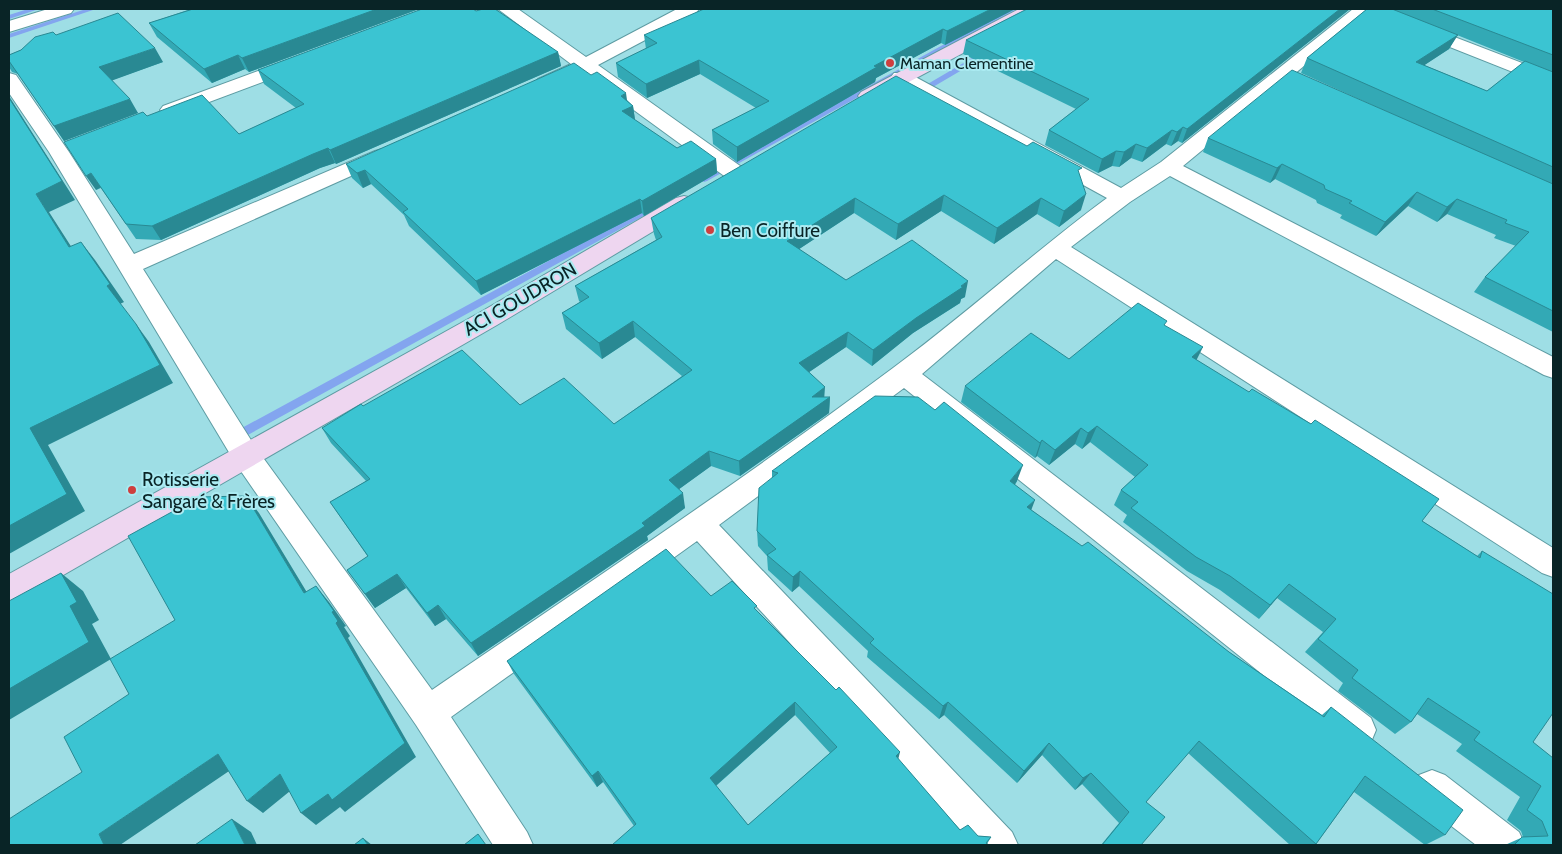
<svg xmlns="http://www.w3.org/2000/svg" width="1562" height="854" viewBox="0 0 1562 854" font-family="Cabin,sans-serif">
  <rect width="100%" height="100%" fill="#9edee5"/>
  <g fill="none" stroke-linecap="round" stroke-linejoin="round">
    <path fill="#83a5ef" fill-rule="evenodd" d="M28,9H39L9,19V15Z
      M86,9H96L9,38V34Z
      M1008,9H1017L707,181L704,182L700,179Z
      M984,51L991,53L921,94L914,92Z
      M655,203L658,204V208L237,441H229L227,438L229,435Z"/>
    <defs>
      <path id="street" d="M48,9H74L71,13L9,32V21Z
        M498,9H518L586,57L677,9H699L696,13L598,65L743,168L746,173L743,178L735,180L727,178L583,73L552,87H538L535,83L538,79L571,64Z
        M1353,9H1373L1183,166L1553,357V378L1544,375L1170,176L1130,202L1071,247L1553,548V577L1542,573L1056,259L922,374L1371,718L1376,730L1371,742L1359,747L1347,742L904,388L719,525L1012,832L1018,845H974L697,541L451,717L527,832L533,845H493L416,725L236,464L49,152L9,93V73L16,75L69,152L134,254L375,151L382,149L389,151L393,155L389,159L143,269L256,448L432,690C587,584 743,480 893,368C966,314 1034,252 1107,198L894,81L891,77L894,73H908L1121,188L1161,162Z
        M1418,23L1553,75V88L1412,32L1409,28L1412,24Z
        M296,57L303,59L305,63L303,67L177,114L170,116L163,114L160,110L163,106Z
        M1432,770L1445,775L1519,832L1525,845H1476L1419,801L1414,788L1419,775Z"/>
      <path id="secondary" d="M1019,9H1041L1038,13L875,100H861L858,96L861,92Z
        M684,196L692,198L695,203L692,208L497,325L20,600L9,604V574L479,313L676,198Z"/>
    </defs>
    <use href="#street" stroke="#5e9ca3" stroke-width="2"/>
    <use href="#secondary" stroke="#5e9ca3" stroke-width="2"/>
    <use href="#street" fill="#fff" fill-rule="evenodd"/>
    <use href="#secondary" fill="#eed6f0" fill-rule="evenodd"/>
  </g>
  <path fill="#33a9b5" fill-rule="evenodd" d="M191,9H419L249,72L245,69L212,83L157,37L149,23Z
    M1015,9L945,45L941,43L876,78L875,82L737,162L713,144L712,130L756,108L700,74L647,98L618,77L616,63L646,49L644,35Z
    M1350,9L1182,143L1178,141L1171,146L1166,144L1142,162L1131,158L1119,167L1112,166L1098,173L1045,145L1049,130L1076,109L963,54L966,40Z
    M1367,9H1553V332L1474,292L1485,277L1516,246L1494,238L1496,235L1447,214L1437,222L1408,206L1376,236L1340,218L1342,215L1317,203L1316,200L1275,179L1270,183L1203,152L1208,138L1401,118L1301,73L1307,58ZM1457,35L1524,62L1487,91L1424,65L1449,49Z
    M476,11L558,52L561,66L336,164L335,163L320,168L161,240L136,239L101,188L96,190L147,116L239,134L296,108L264,84L258,70Z
    M56,35L163,62L112,80L138,113L64,141L18,74L12,72L9,67V55Z
    M627,100L633,106L635,120L677,148L716,159L717,173L644,216L642,213L481,295L409,226L404,215L371,184L363,188L352,178L346,164Z
    M1080,175L1081,210L1059,227L1037,214L994,244L941,211L896,240L854,213L799,249L846,280L965,297L961,299L960,303L913,333L872,366L846,347L809,372L824,397H830L829,413L740,476L711,466L679,489L685,508L647,536L648,540L478,656L446,619L435,626L406,588L375,608L347,570L368,557L330,502L366,481L331,443L322,428L363,406L520,405L614,424L682,376L635,337L602,359L566,329L562,313L580,302L579,301L575,286L656,240L654,234L651,218Z
    M1165,326L1197,360L1422,521L1477,556L1482,551L1533,742L1553,845H1505L1523,837L1521,831L1507,820L1520,797L1456,751L1462,744L1417,714L1411,722L1395,734L1338,691L1343,683L1305,652L1323,632L1277,598L1259,619L1220,590L1187,571L1123,522L1127,515L1114,505L1121,490L1135,477L1090,442L1082,449L1075,444L1049,465L1037,456L1035,458L961,402L965,386L1069,359Z
    M772,471L1017,481L1015,485L1031,510L1229,652L1322,715L1331,707L1445,835L1425,845L1354,792L1316,844L1314,845H1290L1188,753L1146,802L1141,845H1101L1119,823L1082,784L1075,790L1042,755L1017,783L944,715L939,719L867,657L868,651L799,586L792,592L768,570L767,556L758,546L757,531L772,477Z
    M711,596L757,611L898,759L960,830L978,836L991,837L987,844L634,826L603,782L597,787L514,674L507,661ZM795,715L830,753L748,825L716,786Z"/>
  <path fill="#298993" d="M377,9H419L249,72L242,58Z
    M991,9H1015L945,45L947,31Z
    M1340,9H1350L1182,143L1187,129Z
    M943,29L941,43L876,78L875,82L737,162V147L874,66Z
    M1458,35L1449,49L1408,76L1416,62Z
    M155,48L163,62L108,82L99,67Z
    M558,52L561,66L336,164L330,150Z
    M238,55L245,69L212,83L204,69Z
    M699,60L700,74L647,98L646,84Z
    M626,93L628,107L621,96Z
    M9,96L75,200L49,212L83,265L69,247L36,194Z
    M130,99L138,113L64,141L54,126Z
    M633,106L635,120L624,125L622,111Z
    M1183,127L1178,141L1171,146L1177,132Z
    M1172,130L1166,144L1142,162L1147,148Z
    M1136,144L1131,158L1119,167L1124,152Z
    M328,148L335,163L320,168L161,240L152,226L313,154Z
    M1116,151L1112,166L1098,173L1102,159Z
    M716,159L717,173L644,216L642,201Z
    M1282,164L1275,179L1270,183L1277,168Z
    M365,170L371,184L363,188L357,173Z
    M91,173L101,187L96,190L86,176Z
    M1417,192L1408,206L1376,236L1385,222Z
    M1086,194L1081,210L1059,227L1064,211Z
    M944,195L941,211L896,240L898,224Z
    M855,198L854,213L787,257V241Z
    M1041,198L1037,214L994,244L997,228Z
    M640,199L642,213L481,295L476,281Z
    M1457,199L1447,214L1437,222L1447,207Z
    M81,242L95,260L124,302L120,304L107,286Z
    M968,281L965,297L961,299L960,303L913,333L872,366L873,350L916,318Z
    M633,321L635,337L602,359L599,343Z
    M136,324L149,342L173,383L48,445L85,511L9,554V526L30,428Z
    M848,332L846,347L799,379V363Z
    M1203,347L1195,363L1192,357Z
    M825,387L824,401L830,397L829,413L740,476L739,461L812,397Z
    M1097,426L1090,442L1082,449L1088,433Z
    M1081,428L1075,444L1049,465L1055,450Z
    M1042,440L1037,456L1035,458L1040,443Z
    M709,451L711,466L671,495L669,480Z
    M1023,465L1017,481L1005,497L1010,481Z
    M683,493L685,508L647,536L648,540L478,656L471,643L642,523Z
    M246,496L259,513L317,609L304,593Z
    M1035,500L1029,516L1027,507Z
    M800,571L799,586L792,592L793,577Z
    M61,573L83,591L99,620L92,624L111,659L9,720V689L70,606Z
    M397,574L406,588L375,608L365,594Z
    M1289,584L1259,619L1270,605Z
    M316,586L329,602L346,626L344,627L350,636L348,638L416,757L345,812L340,807L316,825L301,813L336,623L332,612Z
    M438,605L446,619L435,626L427,613Z
    M795,702V715L712,789L710,778Z
    M948,702L944,715L939,719L943,706Z
    M1049,743L1042,755L1017,783L1024,771Z
    M900,752L897,764L896,756Z
    M218,754L235,767L120,845H104L99,834Z
    M598,771L603,782L597,787L592,776Z
    M1091,773L1082,784L1075,790L1083,778Z
    M280,774L295,787L263,813L247,801Z
    M232,819L251,832L257,845H245Z
    M363,838L372,845H368Z"/>
  <path fill="#3bc4d2" stroke="#298993" fill-rule="evenodd" d="M193,9H377L242,58L238,55L204,69L149,23Z
    M422,9H473L476,11L483,9H495L558,52L330,150L328,148L313,154L152,226L126,224L91,173L86,176L64,142L143,112L147,116L202,95L239,134L304,104L258,70Z
    M704,9H991L947,31L943,29L874,66L877,67L737,147L712,130L769,101L699,60L646,84L616,63L657,43L644,35Z
    M1027,9H1340L1187,129L1183,127L1177,132L1172,130L1147,148L1136,144L1124,152L1116,151L1102,159L1049,130L1089,99L966,40Z
    M1367,9H1392L1458,35L1416,62L1487,91L1525,61L1553,72V167L1307,58Z
    M1432,9H1553V55Z
    M118,13L155,48L99,67L130,99L54,126L9,61V55L21,50L35,37L53,32L56,35Z
    M574,63L591,75L597,72L626,93L621,96L633,106L622,111L677,148L691,141L716,159L642,201L640,199L476,281L403,212L408,209L365,170L357,173L346,164Z
    M1292,70L1553,184V311L1485,277L1529,232L1505,223L1507,220L1457,199L1447,207L1417,192L1385,222L1349,203L1352,201L1325,189L1324,185L1282,164L1277,168L1208,138Z
    M896,76L1027,146L1033,142L1082,168L1078,170L1086,194L1064,211L1041,198L997,228L944,195L898,224L855,198L787,241L846,280L912,240L968,281L961,286L963,287L916,318L873,350L848,332L799,363L825,387L812,397H830L739,461L709,451L669,480L683,493L642,523L645,526L471,643L438,605L427,613L397,574L365,594L347,570L368,556L330,502L370,479L322,428L361,404L363,406L462,350L520,405L564,378L614,424L692,370L633,321L599,343L562,313L589,297L575,286L662,237L651,218Z
    M9,98L62,181L36,194L69,247L81,242L110,284L107,286L136,324L160,365L30,428L67,494L9,526Z
    M1138,303L1167,321L1164,325L1203,347L1192,357L1249,392L1252,389L1311,424L1315,420L1439,499L1422,521L1480,558L1482,551L1553,594V713L1533,742L1553,758V845H1514L1522,837L1548,836L1542,821L1527,810L1541,786L1474,740L1480,732L1428,698L1411,722L1352,678L1358,670L1318,639L1336,619L1289,584L1270,605L1230,576L1196,557L1131,508L1138,502L1121,490L1148,465L1097,426L1088,433L1081,428L1055,450L1042,440L1040,443L965,386L1031,333L1069,359Z
    M875,396L918,397L935,410L944,402L1023,465L1010,481L1035,500L1027,507L1082,546L1088,542L1229,652L1324,717L1331,707L1463,810L1445,835L1365,776L1316,844L1199,741L1146,802L1165,817L1141,845H1102L1129,812L1091,773L1083,778L1049,743L1024,771L948,702L943,706L870,643L874,639L800,571L793,577L767,555L776,549L757,531L759,488L778,473L772,471Z
    M246,496L304,593L316,586L334,611L332,612L338,621L336,623L405,743L332,800L328,794L301,813L280,774L247,801L218,754L99,834L104,845H9V819L82,772L64,737L129,694L110,659L175,620L128,536L199,497Z
    M666,549L711,596L732,581L757,606L754,608L836,690L839,687L900,752L896,756L960,830L968,825L978,836L991,837L986,843L989,845H612L636,824L598,771L592,776L507,661ZM795,702L837,747L748,825L710,778Z
    M61,573L77,602L70,606L89,642L9,689V601Z
    M232,819L245,845H195Z
    M478,834L486,845H464Z
    M363,838L368,845H354Z"/>
  <g fill="#ce3f3f" stroke="#abebf2" stroke-width="2">
    <circle cx="890" cy="63" r="5"/>
    <circle cx="710" cy="230" r="5"/>
    <circle cx="132" cy="490" r="5"/>
  </g>
  <g text-anchor="middle" dominant-baseline="central" stroke-width="4" stroke-linejoin="round" paint-order="stroke">
    <g font-size="16" fill="#092426" stroke="#abebf2" text-anchor="start">
      <text x="900" y="63">Maman Clementine</text>
    </g>
    <g font-size="19" fill="#092426" stroke="#abebf2" text-anchor="start">
      <text x="720" y="230">Ben Coiffure</text>
      <text x="142" y="479">Rotisserie<tspan x="142" dy="22">Sangaré &amp; Frères</tspan></text>
    </g>
    <g font-size="19" fill="#092426" stroke="#abebf2">
      <text transform="translate(520 299) rotate(-30)">ACI GOUDRON</text>
    </g>
  </g>
  <rect width="1562" height="854" fill="none" stroke="#092426" stroke-width="20"/>
</svg>
